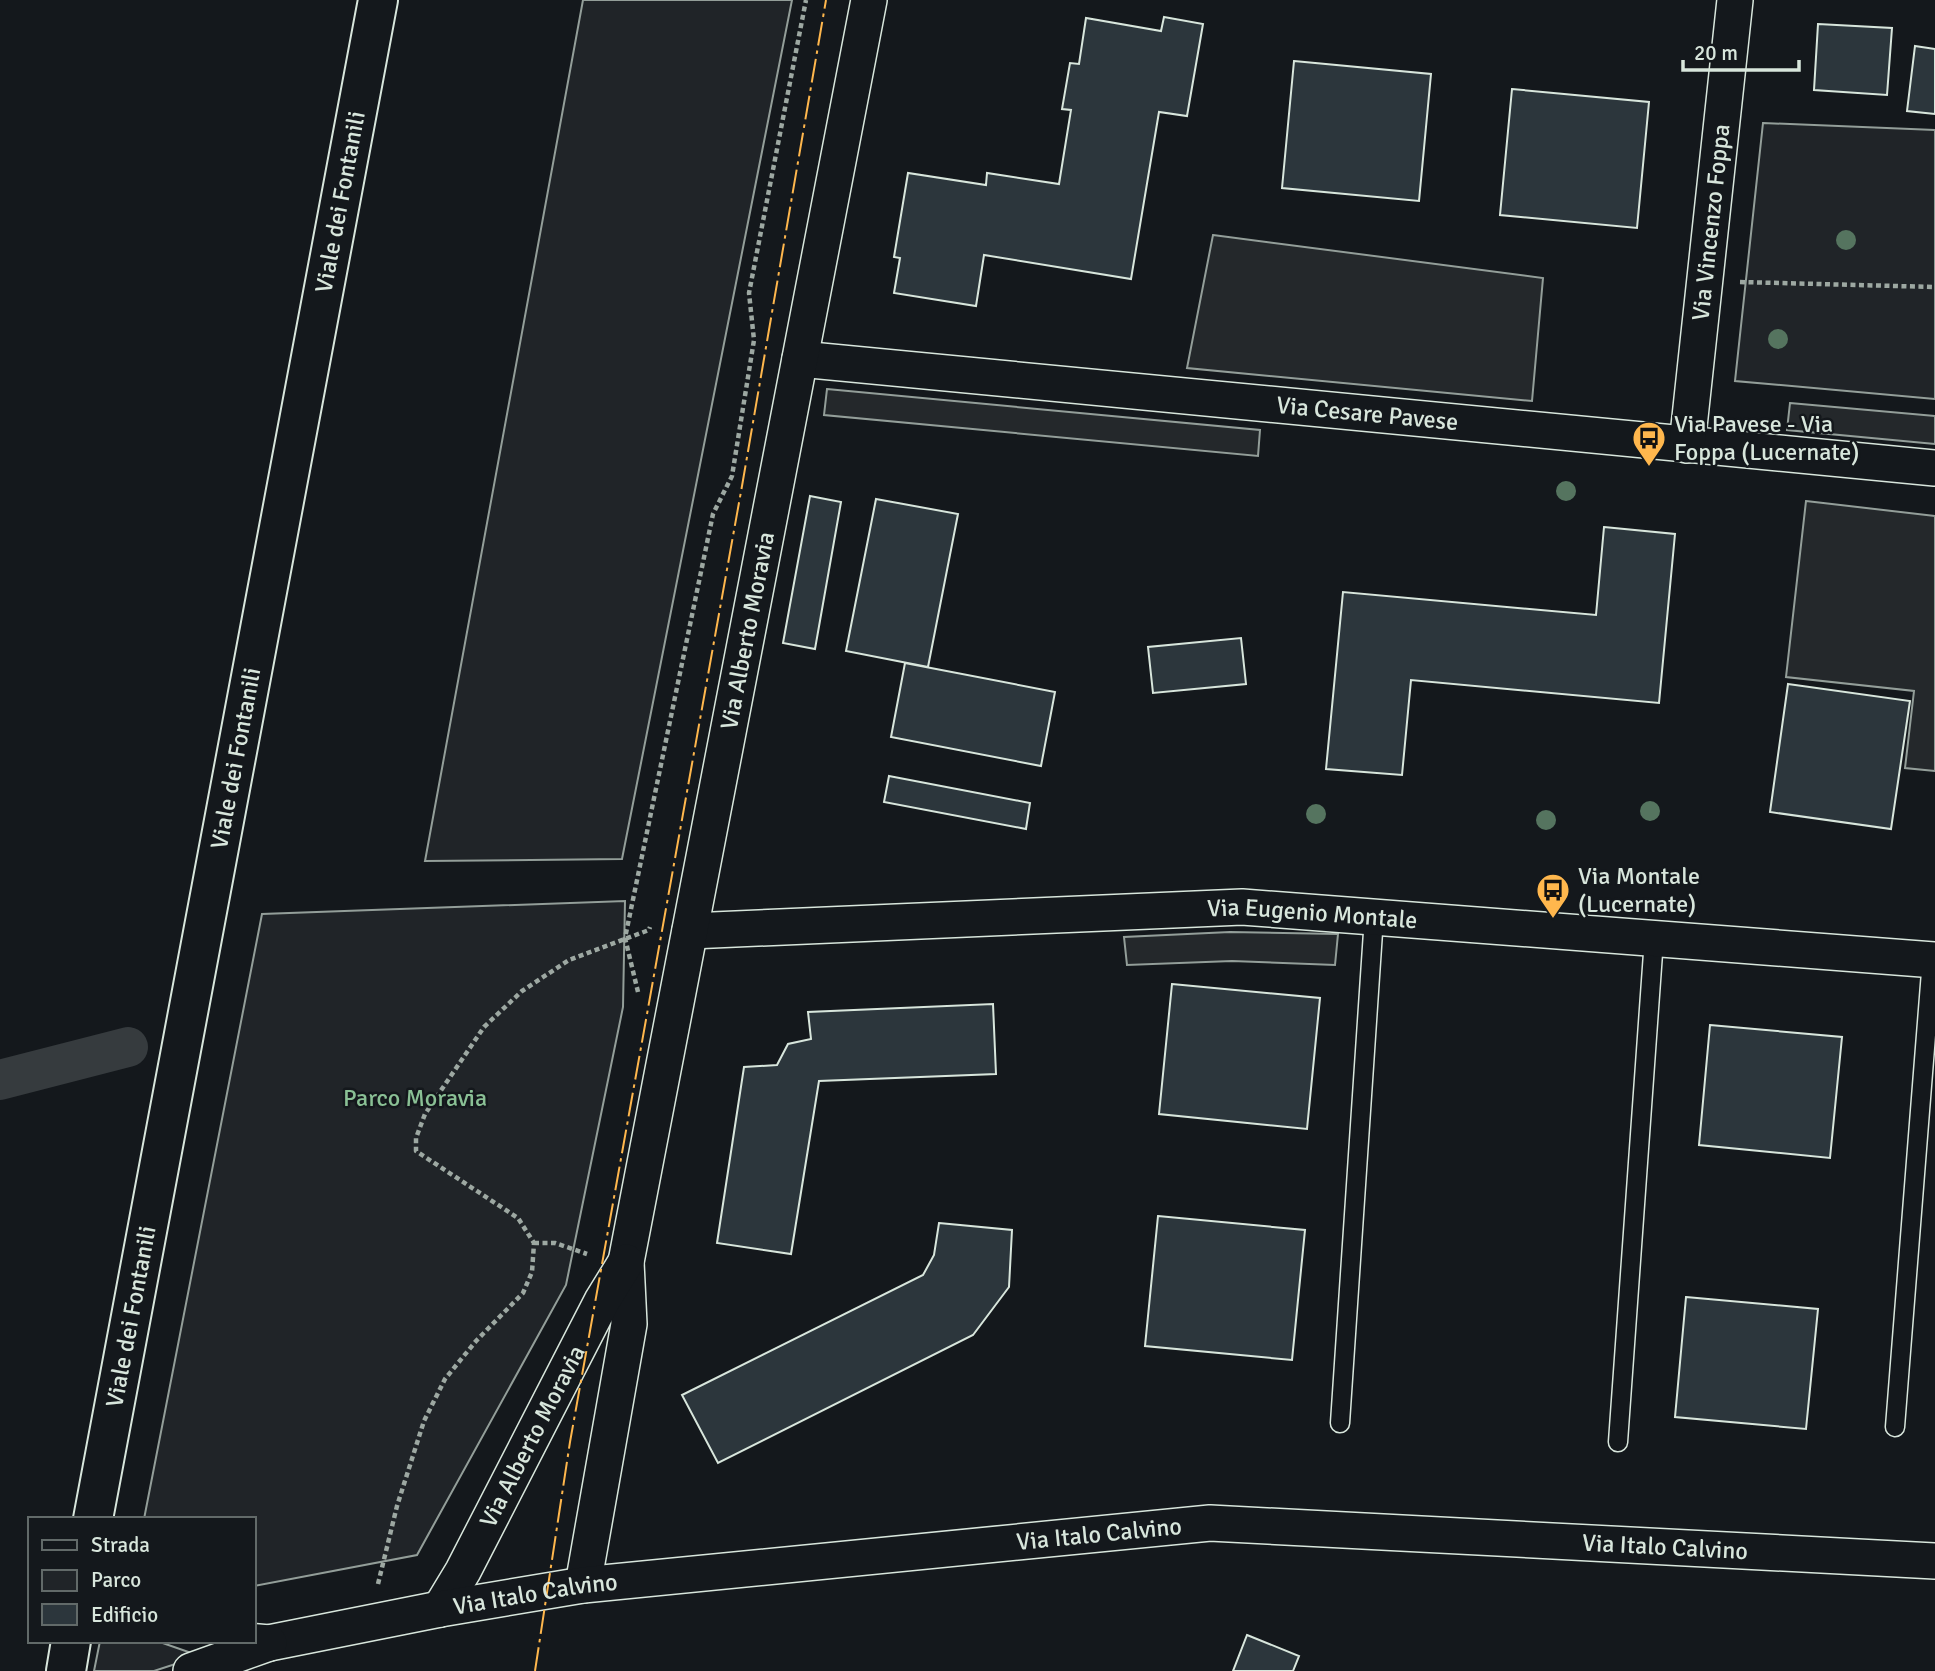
<svg xmlns="http://www.w3.org/2000/svg" width="1935" height="1671" viewBox="0 0 1935 1671" font-family="Signika,sans-serif">
  <rect width="100%" height="100%" fill="#14181c"/>
  <path fill="#202428" stroke="#939e99" stroke-width="2" d="M583,0H792L622,859L425,861Z
    M1763,123L1935,130V399L1735,381Z
    M625,901L623,1007L566,1285L417,1555L254,1586V1519H144L262,914Z
    M100,1641H157L200,1656L154,1671H94Z"/>
  <path fill="#24282b" stroke="#939e99" stroke-width="2" d="M1213,235L1543,278L1532,401L1187,368Z
    M827,389L1260,430L1258,456L824,415Z
    M1790,403L1935,416V444L1787,430Z
    M1806,501L1935,516V771L1905,768L1914,691L1786,677Z
    M1230,932L1338,934L1335,965L1232,961L1127,965L1124,937Z"/>
  <g fill="none" stroke-linecap="round" stroke-linejoin="round">
    <path stroke="#363b3e" stroke-width="40" d="M0,1080L128,1047"/>
  </g>
  <path fill="#2c363c" stroke="#d8e6dc" stroke-width="2" d="M1164,17L1203,24L1187,116L1159,112L1131,279L984,255L976,306L894,293L900,258L894,257L908,173L986,185L987,173L1059,184L1071,110L1062,109L1070,63L1079,64L1086,18L1161,31Z
    M1818,24L1892,28L1887,95L1814,90Z
    M1915,46L1935,49V114L1907,111Z
    M1294,61L1431,74L1419,201L1282,188Z
    M1512,89L1649,102L1637,228L1500,215Z
    M810,496L841,502L815,649L783,643Z
    M876,499L958,514L928,667L846,651Z
    M1604,527L1675,534L1659,703L1411,680L1402,775L1326,769L1343,592L1596,615Z
    M1241,638L1246,684L1153,693L1148,647Z
    M905,663L1055,692L1041,766L891,737Z
    M1788,684L1910,701L1891,829L1770,812Z
    M889,776L1030,803L1026,829L884,802Z
    M1172,984L1320,998L1307,1129L1159,1114Z
    M993,1004L996,1074L819,1081L791,1254L717,1243L744,1067L777,1065L788,1044L811,1039L808,1012Z
    M1710,1025L1842,1037L1830,1158L1699,1145Z
    M1158,1216L1305,1230L1292,1360L1145,1346Z
    M939,1223L1012,1230L1009,1287L973,1335L718,1463L682,1395L923,1275L934,1255Z
    M1686,1297L1818,1309L1806,1429L1675,1417Z
    M1247,1635L1299,1656L1293,1671H1233Z"/>
  <g fill="none" stroke-linecap="round" stroke-linejoin="round">
    <defs>
      <path id="lane" d="M1340,1423L1374,917
        M1895,1427L1932,959
        M1618,1442L1654,939"/>
      <g id="street">
        <path id="s1" d="M800,359L1935,468"/>
        <path id="s2" d="M1687,445L1735,0"/>
        <path id="s3" d="M690,931L1242,907L1935,960"/>
        <path id="s4" d="M583,1585L629,1324L626,1262L869,0"/>
        <path id="s5" d="M440,1609L463,1571L602,1301L626,1262"/>
        <path id="s6" d="M269,1643L440,1609L583,1585L1210,1523L1935,1561"/>
        <path d="M191,1671L269,1643L249,1641"/>
      </g>
      <g id="secondary">
        <path id="s7" d="M93,1519L378,0"/>
        <path d="M66,1671L71,1641"/>
      </g>
    </defs>
    <use href="#lane" stroke="#d8e6dc" stroke-width="21"/>
    <use href="#street" stroke="#d8e6dc" stroke-width="38"/>
    <use href="#secondary" stroke="#d8e6dc" stroke-width="42"/>
    <path stroke="#9da8a2" stroke-width="4.5" stroke-dasharray="5 3.5" stroke-linecap="butt" d="M1740,282L1935,287
      M638,992L625,938L713,514L732,476L754,340L749,293L806,0
      M534,1243H555L587,1254
      M378,1584L397,1506L424,1421L445,1379L476,1341L523,1293L532,1272L534,1243L518,1218L416,1151V1138L425,1114L484,1027L522,991L569,960L649,930L650,927"/>
    <use href="#lane" stroke="#14181c" stroke-width="18"/>
    <use href="#street" stroke="#14181c" stroke-width="35"/>
    <use href="#secondary" stroke="#14181c" stroke-width="38"/>
    <path stroke="#ffb74d" stroke-width="2" stroke-dasharray="24 5 3.5 5" stroke-linecap="butt" d="M535,1671L570,1442L742,486L826,0"/>
  </g>
  <g fill="#55745f">
    <circle cx="1846" cy="240" r="10"/>
    <circle cx="1778" cy="339" r="10"/>
    <circle cx="1566" cy="491" r="10"/>
    <circle cx="1650" cy="811" r="10"/>
    <circle cx="1316" cy="814" r="10"/>
    <circle cx="1546" cy="820" r="10"/>
  </g>
  <defs>
    <symbol id="bus-pin" viewBox="-11 -11 22 30"><path d="M0 17L-7.5 6A9.5 9.5 0 1 1 7.5 6Z" fill="#ffb74d" stroke="#14181c"/><path d="M-5-6H5V4H4V6H2V4H-2V6H-4V4H-5ZM-3.5-4V0h7V-4ZM-3.5 1.2v1.5H-2V1.2ZM2 1.2v1.5H3.5V1.2Z" fill="#111"/></symbol>
  </defs>
  <g fill-rule="evenodd">
    <use href="#bus-pin" x="1630" y="419" width="38" height="52"/>
    <use href="#bus-pin" x="1534" y="871" width="38" height="52"/>
  </g>
  <g text-anchor="middle" dominant-baseline="central" stroke-width="5" stroke-linejoin="round" paint-order="stroke">
    <g font-size="24" fill="#d8e6dc" stroke="#14181c">
      <text stroke="none"><textPath href="#s7" startOffset="1340">Viale dei Fontanili</textPath></text>
      <text stroke="none"><textPath href="#s2" startOffset="224">Via Vincenzo Foppa</textPath></text>
      <text stroke="none"><textPath href="#s1" startOffset="570">Via Cesare Pavese</textPath></text>
      <text stroke="none"><textPath href="#s4" startOffset="970">Via Alberto Moravia</textPath></text>
      <text stroke="none"><textPath href="#s7" startOffset="774">Viale dei Fontanili</textPath></text>
      <text stroke="none"><textPath href="#s3" startOffset="623">Via Eugenio Montale</textPath></text>
      <text stroke="none"><textPath href="#s7" startOffset="206">Viale dei Fontanili</textPath></text>
      <text stroke="none"><textPath href="#s5" startOffset="196">Via Alberto Moravia</textPath></text>
      <text stroke="none"><textPath href="#s6" startOffset="838">Via Italo Calvino</textPath></text>
      <text stroke="none"><textPath href="#s6" startOffset="1405">Via Italo Calvino</textPath></text>
      <text stroke="none"><textPath href="#s6" startOffset="271">Via Italo Calvino</textPath></text>
    </g>
    <g font-size="24" fill="#d8e6dc" stroke="#14181c" text-anchor="start">
      <text x="1674" y="424">Via Pavese - Via<tspan x="1674" dy="28">Foppa (Lucernate)</tspan></text>
      <text x="1578" y="876">Via Montale<tspan x="1578" dy="28">(Lucernate)</tspan></text>
    </g>
    <g font-size="24" fill="#8ac095" stroke="#14181c">
      <text x="415" y="1098">Parco Moravia</text>
    </g>
  </g>
  <rect x="28" y="1517" width="228" height="126" fill="#14181c" stroke="#626a69" stroke-width="2"/>
  <rect x="42" y="1540" width="35" height="10" fill="#14181c" stroke="#626a69" stroke-width="2"/>
  <text x="91" y="1552" font-size="21" fill="#d8e6dc">Strada</text>
  <rect x="42" y="1570" width="35" height="21" fill="#202428" stroke="#626a69" stroke-width="2"/>
  <text x="91" y="1587" font-size="21" fill="#d8e6dc">Parco</text>
  <rect x="42" y="1604" width="35" height="21" fill="#2c363c" stroke="#626a69" stroke-width="2"/>
  <text x="91" y="1622" font-size="21" fill="#d8e6dc">Edificio</text>
  <path d="M1683 60v10h116v-10" fill="none" stroke="#d8e6dc" stroke-width="3.5"/>
  <text x="1694" y="60" font-size="21" fill="#d8e6dc" stroke="#14181c" stroke-width="5" paint-order="stroke">20 m</text>
</svg>
